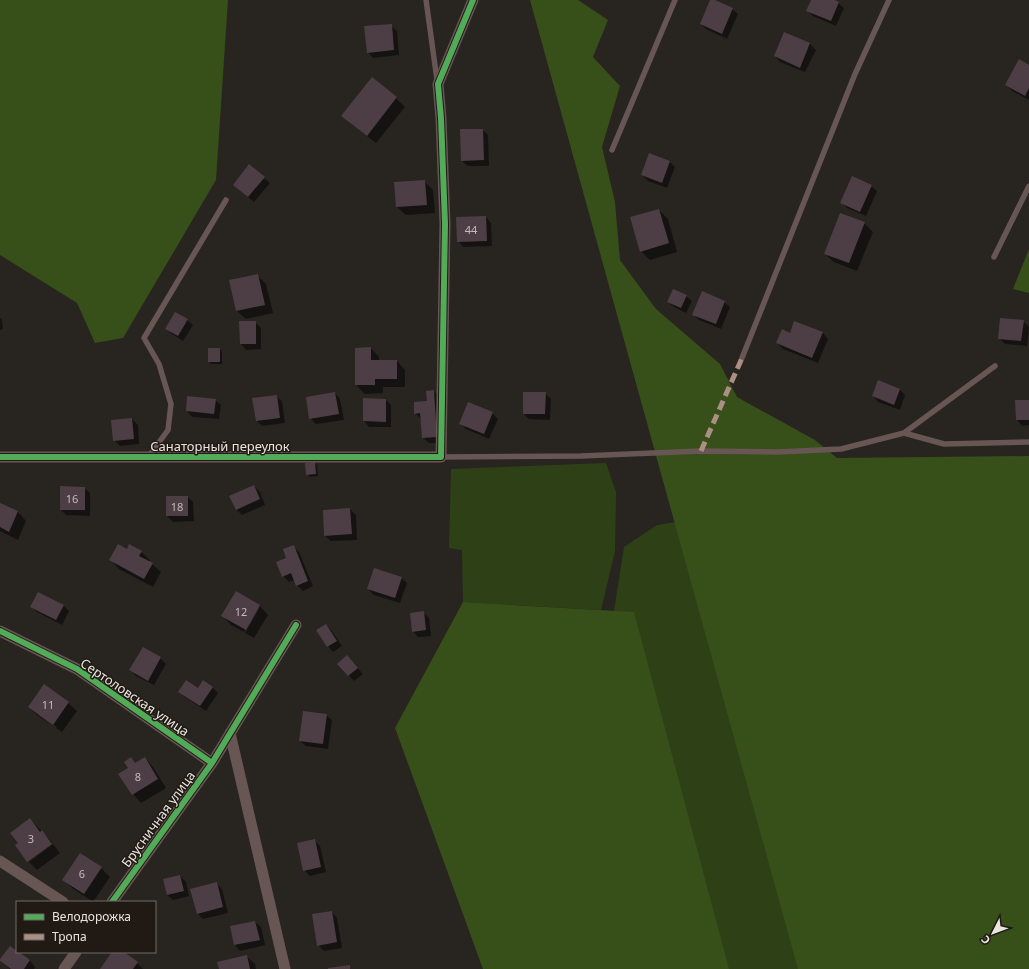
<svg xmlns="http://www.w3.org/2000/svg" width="1029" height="969" viewBox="0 0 1029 969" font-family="'Noto Sans',sans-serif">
  <rect width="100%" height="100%" fill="#282420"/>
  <path fill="#2e4116" d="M606,463L616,492L615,551L601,610L463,602L462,550L449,548L451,469Z
    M704,518L1029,969H591L611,630L624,547L657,525Z"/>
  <path fill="#374f19" d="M0,0H228L216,180L123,338L95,343L77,303L0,255Z
    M530,0H578L608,20L593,57L620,86L602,147L615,202L620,260L656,309L720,364L737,397L815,440L837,458L1029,456V969H798Z
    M1029,249V293L1013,289Z
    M463,602L634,612L729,969H483L395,728Z"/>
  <path fill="#0007" fill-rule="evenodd" d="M711,0L732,9L738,14L727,39L706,29L701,24Z
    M812,0H832L838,3L844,8L836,26L813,16L807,10Z
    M391,25L397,31L399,55L373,58L368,52Z
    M785,33L810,44L816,50L805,72L780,62L775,56Z
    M1029,66V100L1012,91L1007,85Z
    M372,79L396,98L405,107L376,143L351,124L343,116Z
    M483,130L488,135L489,166H468L462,161Z
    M670,162L675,167L667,188L648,181L642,175Z
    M264,178L270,183L254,202L240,190Z
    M424,181L433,190L435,213L406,215L397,207Z
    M871,186L877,191L866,216L847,208L842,202Z
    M659,210L668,219L677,252L650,260L641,251Z
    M486,217L491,223L492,246L463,247L458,241Z
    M864,223L873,232L857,271L834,262L825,254Z
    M257,275L266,284L273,313L246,319L237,311Z
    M686,296L692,301L686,313L674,307L668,302Z
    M724,302L730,307L721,329L699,320L694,315Z
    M0,318L2,320L3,329L0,330Z
    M187,320L193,325L183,341L172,334L166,329Z
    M1023,321L1029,327L1027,346L1005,344L999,338Z
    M255,322L261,328V349L246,350L241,344Z
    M795,322L823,333L828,339L818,363L783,349L777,343L790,334Z
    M371,348L379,357V361H397L405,370V387H383V393L365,394L356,385Z
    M220,349L222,352V364H211L209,362Z
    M899,389L905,395L900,410L878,402L873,396Z
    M434,391L440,397L443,443H429L423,438L421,419L415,413L428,402Z
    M335,393L340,399L344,420L316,424L310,418Z
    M545,393L551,399L550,420L529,419L524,414Z
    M276,396L282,401L285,423L262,426L257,421Z
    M215,400L221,405L219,419L192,417L187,411Z
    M386,400L391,405V427H369L364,421Z
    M1029,401V425L1022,426L1017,420Z
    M492,413L498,419L489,439L466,429L460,423Z
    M132,419L138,425L139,444L120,446L114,440Z
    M314,463L317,465L318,476L310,477L307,474Z
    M254,486L260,492L265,505L242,515L236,509Z
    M84,488L90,493V516L66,515L61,510Z
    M188,497L193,502L194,521L173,522L167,516Z
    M0,504L18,512L26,521L18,540L0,531Z
    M350,509L356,515L357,540L331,541L325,536Z
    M293,546L299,552L313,586L303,591L297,585L295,580L289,582L283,576L288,558Z
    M127,550L141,552L150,560L149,562L152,564L161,572L153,587L119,569L111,560Z
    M401,578L407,583L400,603L374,595L368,589Z
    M236,592L260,606L268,615L254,638L245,633L260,607H258L244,632L231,625L223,616Z
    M63,605L69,611L62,625L37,612L31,607Z
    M423,612L429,618L431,636L418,637L413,631Z
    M326,625L331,630L342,646L333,652L328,646Z
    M160,658L166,664L154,685L136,676L131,670Z
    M352,662L363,674L354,681L338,664Z
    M212,687L218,693L206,711L185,697L179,692Z
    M68,703L77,711L62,732L38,716L29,707ZM38,713L57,727L56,728L38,715Z
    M326,715L332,720L328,749L306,746L300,741Z
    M145,758L153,767L166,788L141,803L133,794L129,768L131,759L136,764Z
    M30,819L52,842L28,860L19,843Z
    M314,840L320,846L326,872L310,876L304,870Z
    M53,844L60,853L37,870L29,862Z
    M101,868L110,877L93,902L72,888L64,879Z
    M180,876L186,882L189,896L173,900L167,895Z
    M216,883L222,889L228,913L203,919L198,914Z
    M332,912L337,918L342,948L324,951L318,945Z
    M255,922L261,927L265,945L240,951L235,945L231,927Z
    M10,947L30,961L35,967L34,969H10L6,966L0,961Z
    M114,952H123L137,963L143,969H101Z
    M246,956L255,964L256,969H220Z"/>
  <path fill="#4d3e46" d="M710,0H715L733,8L722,34L700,24Z
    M811,0H835L839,2L831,21L806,11Z
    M392,24L394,50L367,53L364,26Z
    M784,32L810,43L800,68L774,56Z
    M1019,59L1029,65V88L1025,96L1005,85Z
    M372,77L397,97L367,136L341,116Z
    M460,129H483L484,160L461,161Z
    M649,153L670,161L662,183L641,175Z
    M249,164L265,177L248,197L233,185Z
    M852,176L872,185L860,212L840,203Z
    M425,180L427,205L396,207L394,182Z
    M659,209L669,243L640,252L630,217Z
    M840,213L865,222L849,263L824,254Z
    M486,216L487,241L457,242L456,217Z
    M258,274L265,305L236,311L229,280Z
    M673,289L687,295L681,308L667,302Z
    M702,291L725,301L716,324L692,315Z
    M175,312L188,319L178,336L165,329Z
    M1000,318L1024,320L1021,341L998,339Z
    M239,321H256V344H240Z
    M794,321L823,332L812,358L776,343L782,329L790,333Z
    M371,347V360H397V379H375V385H355V348Z
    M208,348H220V362H208Z
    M878,380L900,389L894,405L872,396Z
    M434,390L437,437L422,438L420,413L414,414V402L427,401L426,391Z
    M335,392L339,414L309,419L306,397Z
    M523,392H546L545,414H523Z
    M277,395L280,418L256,421L252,398Z
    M187,396L216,399L214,414L186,411Z
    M363,398L386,399V422L363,421Z
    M1015,400H1029V420H1016Z
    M468,402L493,412L484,434L459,424Z
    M132,418L134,439L113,441L111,420Z
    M315,462L316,474L306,475L305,463Z
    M254,485L260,499L236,510L229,496Z
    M60,486L85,487V510H60Z
    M166,496H188V516H166Z
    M0,503L18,511L9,532L0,527Z
    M350,508L352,534L324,536L323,510Z
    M118,544L127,549L129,544L142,551L139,556L153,563L144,579L109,560Z
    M294,545L308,581L296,586L291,573L282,577L276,562L286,558L283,549Z
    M374,568L402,577L395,598L367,589Z
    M236,591L260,605L246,630L221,616Z
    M38,592L64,605L56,620L30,607Z
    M424,611L426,630L412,632L410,613Z
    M326,624L337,641L327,647L316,630Z
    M143,647L161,657L148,681L129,670Z
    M347,655L358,668L348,676L337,664Z
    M186,680L198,688L203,680L213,687L200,706L178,692Z
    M44,684L69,702L53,725L28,707Z
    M303,711L327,714L323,744L299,741Z
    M131,757L135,763L145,757L158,779L132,795L118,774L128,768L124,762Z
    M30,818L40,832L42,830L52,844L27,862L15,845L18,843L10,833Z
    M315,839L321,867L303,871L297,843Z
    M80,853L102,867L84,894L62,880Z
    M180,875L184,891L167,895L163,879Z
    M217,882L223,907L197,914L190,889Z
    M332,911L337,942L317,946L312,914Z
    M255,921L260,940L234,945L230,926Z
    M10,946L17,951V952H19L30,960L24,969H11L0,961V959Z
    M112,952H124L138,962L133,969H100Z
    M247,955L250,969H219L217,962Z
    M350,965V969H328V968Z"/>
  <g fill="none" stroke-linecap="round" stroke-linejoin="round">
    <path stroke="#685655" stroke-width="5.5" d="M426,0L437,80
      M612,150L675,0
      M994,257L1029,186
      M742,358L855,74L889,0
      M904,433L944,444L1029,442
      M149,456L168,430L171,404L159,364L144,338L226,200
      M441,457L581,456L701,451L778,452L841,449L904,433L995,366"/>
    <path stroke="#685655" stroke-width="11" d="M0,457H441L445,224L441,118L438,84L473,0
      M0,631L77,669L212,763
      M230,733L285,969
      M0,861L63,902
      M112,902L212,763L296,625
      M64,969L76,952"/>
    <path stroke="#ac8f84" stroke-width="5" stroke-dasharray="10 5" stroke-linecap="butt" d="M701,451L742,358"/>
    <defs>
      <path id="cycleway" d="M0,457H441L445,224L441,118L438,84L473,0
        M0,631L77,669L212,763
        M112,902L212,763L296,625"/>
    </defs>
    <use href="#cycleway" stroke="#211a14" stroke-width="8"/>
    <use href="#cycleway" stroke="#51ab58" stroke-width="6"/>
  </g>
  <g text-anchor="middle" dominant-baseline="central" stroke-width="3" stroke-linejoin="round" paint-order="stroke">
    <g font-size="11" fill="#c3bbba">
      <text x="471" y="229">44</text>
      <text x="72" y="498">16</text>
      <text x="177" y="506">18</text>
      <text x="241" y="611">12</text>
      <text x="48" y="704">11</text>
      <text x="138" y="776">8</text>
      <text x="31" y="838">3</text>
      <text x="82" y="873">6</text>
    </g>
    <g font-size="13" fill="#eae5e1" stroke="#211a14">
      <text x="220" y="446">Санаторный переулок</text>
      <text transform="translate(135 697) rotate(34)">Сертоловская улица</text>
      <text transform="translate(158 819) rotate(-54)">Брусничная улица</text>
    </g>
  </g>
  <rect x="16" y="901" width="140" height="52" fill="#211a14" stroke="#716b66"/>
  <rect x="24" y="914" width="20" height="6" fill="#51ab58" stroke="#716b66"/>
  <text x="52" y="921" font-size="12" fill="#eae5e1">Велодорожка</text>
  <rect x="24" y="934" width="20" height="6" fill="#ac8f84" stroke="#716b66"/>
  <text x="52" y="941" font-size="12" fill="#eae5e1">Тропа</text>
  <g transform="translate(993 933) rotate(228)" stroke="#211a14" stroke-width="3" paint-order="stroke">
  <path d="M0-3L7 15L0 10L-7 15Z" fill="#eae5e1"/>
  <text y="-6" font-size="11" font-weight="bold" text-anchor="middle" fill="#eae5e1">С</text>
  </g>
</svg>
